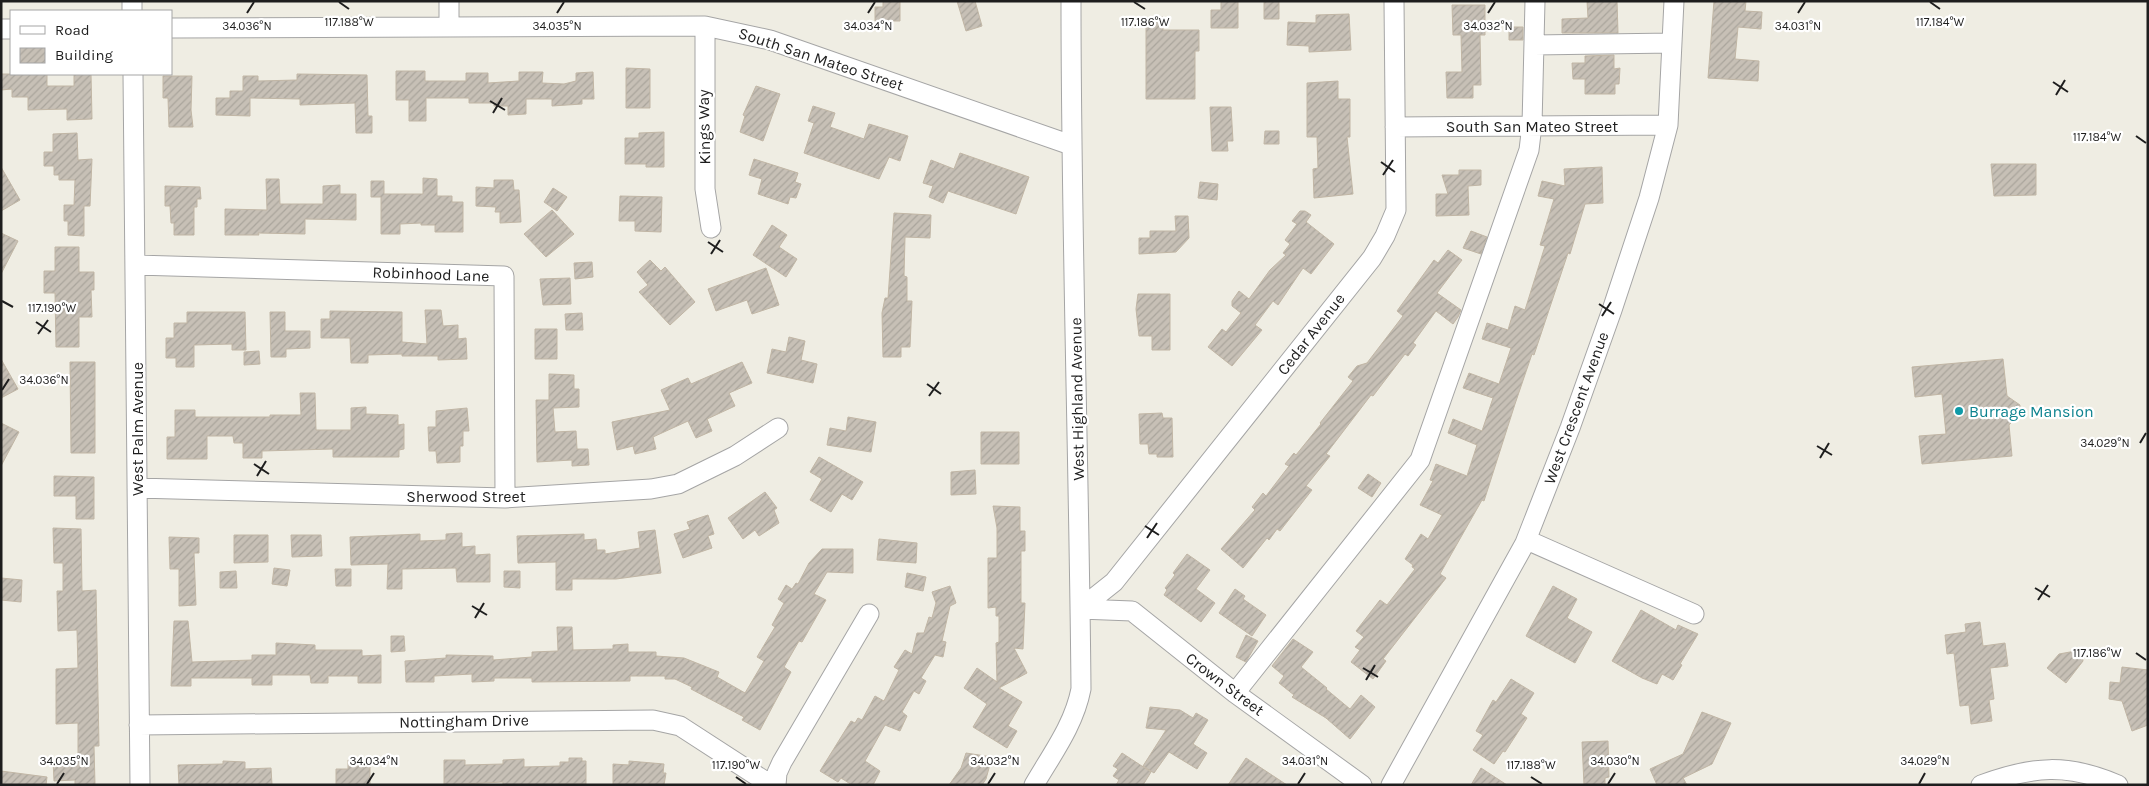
<svg xmlns="http://www.w3.org/2000/svg" width="2149" height="786" viewBox="0 0 2149 786" font-family="Karla,sans-serif">
  <defs>
    <pattern id="building-hatch" width="6" height="6" patternUnits="userSpaceOnUse" patternTransform="scale(1.25)"><rect width="6" height="6" fill="#c7c0b6"/><path d="M-1 1l2-2M0 6l6-6M5 7l2-2" fill="none" stroke="#aaa59c"/></pattern>
  </defs>
  <rect width="100%" height="100%" fill="#efede3"/>
  <path fill="url(#building-hatch)" stroke="#c1b6a5" d="M883,1H900V21H875V7H883Z
    M957,1H975L982,26L966,31Z
    M1221,1H1238V28H1211V10H1221Z
    M1264,1H1279V19H1264Z
    M1587,1H1617L1618,33H1562V19L1588,18Z
    M1714,1H1746L1745,11L1762,12L1761,29L1738,27L1735,59L1759,61L1758,81L1708,78Z
    M1452,5H1485V35H1480L1481,85H1473V98H1447L1446,72H1462L1461,35H1453Z
    M1349,14L1351,50L1309,52V46L1287,45L1288,22L1316,23V15Z
    M1163,17V30H1199V51H1195V99H1146V18Z
    M1509,27H1523V40H1509Z
    M1614,55V69L1620,68L1619,84H1615V94H1585V79H1573L1572,63H1585V56Z
    M626,68L650,69V108H626Z
    M396,71H425V81H466V73H488V83L519,81V72H543L542,83L564,84L576,81V73L593,72L594,99H582V104L552,106V99H526V114L508,115V106H494V103H469V98H426V121H409V100H396Z
    M1,74H47V86H74V74H91L92,119L67,120V109L28,110V97H12V89L1,90Z
    M297,74L367,75L368,116H372V133H356L355,103L300,105V99L250,98V116L216,115V98H230V91H243V76H258V81L297,80Z
    M163,76H192L191,110L193,127H169L168,98H163Z
    M1338,81V99H1350V137H1347L1353,194L1314,198L1313,169L1318,168L1317,137H1307V83Z
    M756,86L780,94L763,141L740,132L745,116L743,115Z
    M813,106L835,113L830,127L864,139L869,124L908,136L900,161L889,157L879,179L804,153L814,123L808,121Z
    M1210,107H1231L1233,141H1227L1228,151H1212Z
    M1265,131H1279V144H1264Z
    M664,132V167H646V164H625V138H639V133Z
    M77,133L78,160L92,159L90,206H84V236L68,235V221H64V205H74L75,180H59V175H54V166H44V152H53V134Z
    M960,153L1029,177L1016,214L948,191L943,203L929,197L933,186L923,183L931,160L954,169Z
    M754,159L798,173L795,182L801,184L796,198L790,197L788,204L758,194L762,179L749,175Z
    M1991,164H2036V195L1994,196Z
    M1,167L20,200L1,211Z
    M1602,167L1603,203L1585,204L1570,254L1568,253L1534,355L1532,354L1515,404L1484,501L1482,500L1440,574L1446,578L1383,659L1386,661L1373,679L1351,662L1360,650L1355,647L1364,637L1356,631L1380,600L1387,605L1415,569L1412,567L1413,565L1405,559L1421,534L1428,539L1442,515L1420,505L1433,481L1430,480L1436,464L1467,476L1477,445L1448,433L1453,419L1482,431L1493,398L1463,388L1469,373L1499,384L1511,348L1482,339L1487,323L1508,330L1515,306L1525,310L1545,246L1540,245L1554,199L1538,196L1542,181L1565,186L1564,169Z
    M1459,170H1481V185L1468,186L1469,215L1436,216V194H1448L1442,175H1459Z
    M423,178L437,179V196H452V202H463V232H435V225H421V223L400,224V234H381V197H371V181H384V194H423Z
    M266,179H279L280,204H323V186L340,185V194H356V220L305,219V234L258,233L259,235H225V209L267,210Z
    M494,180H513L514,190H519L521,222L500,223V212H495L496,207L476,206V187L494,188Z
    M1200,182L1218,184L1217,200L1198,198Z
    M165,186L200,187L201,199H197V207H194V235H174V223H171L170,206H165Z
    M553,188L567,197L557,211L544,202Z
    M620,196L662,197L661,232L635,231V221H619Z
    M552,210L574,234L546,257L524,234Z
    M1300,211H1305L1311,215L1306,222L1334,244L1311,274L1303,268L1278,305L1273,301L1255,325L1262,330L1232,366L1208,347L1222,329L1226,332L1241,313L1232,306V301L1239,291L1249,299L1270,270L1286,255L1283,253L1290,244L1285,240L1297,224L1292,221Z
    M894,213L931,215L930,238L905,237L904,276L907,277V301H912L910,347H901V357H883L882,313L885,298H888Z
    M1175,216H1188L1189,238L1176,252L1139,254V238H1150V231H1176Z
    M772,225L787,235L779,247L797,259L786,277L753,255Z
    M1471,231L1487,237L1481,254L1463,248Z
    M1,233L18,241L1,274Z
    M55,247H79V272H94V290H91L92,317H79V347H56L55,293H44V271H55Z
    M1448,250L1462,260L1437,293L1461,310L1458,317L1453,324L1436,311L1413,343L1416,345L1408,356L1405,354L1373,396L1371,395L1326,454L1330,456L1306,486L1312,490L1280,531L1277,529L1269,540L1267,538L1243,568L1221,549L1255,510L1252,507L1263,493L1266,496L1289,466L1285,464L1294,453L1296,455L1321,424L1320,423L1353,381L1348,377L1357,366L1367,363L1403,316L1397,311L1434,260L1438,263Z
    M650,260L661,271L665,267L695,302L670,325L639,292L648,285L637,272Z
    M592,262L593,277L575,279L574,263Z
    M766,268L779,305L752,314L747,300L716,311L708,289Z
    M570,278L571,304L543,305L540,279Z
    M1138,294H1170V350H1152V336H1139L1136,309Z
    M425,310H441L443,326L458,325V339L466,338L467,359L438,360V356H402V354L368,355V363H351L350,338H321V319H330V311L402,312V342L427,344Z
    M187,312H245L246,350H232V344L194,345V367H176V358H166V338H174V323H187Z
    M270,312H285V331H310V348L286,349V357H271Z
    M582,313L583,330H566L565,314Z
    M535,329H557V359H535Z
    M789,337L805,341L801,360L817,364L813,383L767,373L772,349L786,352Z
    M259,351L260,364L244,365V352Z
    M1,359L18,389L1,398Z
    M2003,359L2007,396L2020,405L2019,414L2009,425L2012,456L1922,464L1919,436L1946,434L1942,394L1915,397L1912,367Z
    M70,362H95V453H71Z
    M742,362L752,383L729,393L735,406L707,419L712,431L696,438L688,421L653,437L656,449L635,454L633,446L617,450L612,422L670,410L661,390L688,378L691,384Z
    M549,374L574,375V389H579V407L553,408L555,432L576,431L577,449H588L589,465L572,466V460L537,462L536,400H549Z
    M300,393H315L316,430H351V408L366,407V414L398,415V425L404,424V449L399,450V457H333V449L262,451V458H243V443H234L233,436H207V459H167V437H175V410H195V417H270V415H301Z
    M467,408L469,431H463V446H460V462L437,463L436,451H429L428,427H436V411Z
    M1162,413L1163,418H1172L1173,457H1157V454H1149L1148,444H1140L1139,414Z
    M848,417L876,422L871,452L827,445L830,428L846,431Z
    M1,423L19,432L1,466Z
    M981,432H1019V464H981Z
    M819,457L863,482L852,500L842,494L831,512L810,500L822,479L810,472Z
    M975,470L976,494L951,495V472Z
    M1368,474L1381,483L1372,497L1358,488Z
    M54,476L94,477V519H76V496H54Z
    M765,492L777,508L774,510L779,523L759,536L755,530L743,539L728,518Z
    M993,506L1020,507V531H1025V551H1021V603H1025L1023,649L1014,648L1027,673L999,688L1022,702L1008,726L1017,731L1007,748L973,727L987,704L964,688L977,668L997,682L996,643L999,642V616H996V607L988,608V558H997V528Z
    M708,515L714,534L708,536L712,548L683,558L674,534L690,529L687,522Z
    M53,528L81,529L82,591L96,590L99,746H94L95,785H75V780L54,781L53,759L78,758V723L56,724V669L78,668L77,630L58,631L57,591H63V563H54Z
    M655,530L661,573L616,579H572V590H556V562L518,563L517,536L584,534V540L596,539L597,550H605V554L640,548L638,532Z
    M462,533V547L475,546V555L490,554V582H457L456,568L402,569V589H387L388,564L351,565L350,537L420,534V541L446,540V534Z
    M234,535H268V562L234,563Z
    M291,535H321L322,556L292,557Z
    M169,537L199,538V553H194L196,605L179,606V569H170Z
    M879,539L917,543L916,563L877,560Z
    M822,549H853V573L827,572L814,594L826,600L802,642L799,641L784,667L791,672L760,730L742,720L744,717L691,689L692,687L675,679H665V676H630V681L532,682V678H494V681L472,682V674L434,676V682H406L405,661L446,658V655L493,656V660L532,657V652L558,651L557,627H572L573,650L613,649V645L628,644V652H656V656L684,658L719,672L717,677L745,693L764,661L757,657L775,627L772,625L784,603L778,599L786,585L792,589L796,583L798,584L809,563Z
    M1187,554L1210,570L1196,589L1215,603L1201,622L1164,595L1167,590L1165,588L1175,575L1173,573Z
    M274,568L290,570L287,586L272,584Z
    M335,569H351V586H336Z
    M236,571L237,588H220V572Z
    M504,571H520V588L504,587Z
    M907,573L926,577L923,591L905,587Z
    M1,578L22,580L21,602L1,600Z
    M950,586L956,603L950,606L942,641L946,642L943,657L935,655L921,678L926,681L919,694L914,691L902,712L907,716L900,731L885,725L865,761L880,771L873,785H852L841,778L838,782L820,771L851,721L855,723L858,718L862,720L875,696L884,701L899,670L894,667L905,650L912,654L917,633H924L929,617L932,618L936,603L932,592Z
    M1553,586L1577,599L1567,618L1592,632L1575,663L1526,636Z
    M1235,589L1245,596L1243,599L1266,615L1252,636L1219,613Z
    M1641,610L1676,630L1678,625L1698,634L1680,664L1682,665L1673,680L1662,674L1657,684L1642,678L1612,661Z
    M174,621H188L192,662L252,660V655H276V643L315,645V650H362V656L381,655V683H358V676H328V683H311L310,675H272V685H252V678H191V686H171Z
    M1980,622L1983,646L2005,643L2008,666L1990,668L1994,699L1989,700L1992,721L1971,724L1969,705L1960,706L1954,653L1947,654L1945,635L1966,632L1965,624Z
    M1246,635L1258,641L1246,662L1236,657Z
    M391,636H404L405,651L391,652Z
    M1293,639L1313,652L1301,667L1327,688L1326,689L1350,709L1361,695L1375,707L1350,739L1326,718L1292,697L1294,695L1279,683L1284,676L1272,666Z
    M2081,650L2083,661L2066,683L2047,668L2059,654Z
    M2122,667L2148,670V725L2132,731L2122,701L2109,699L2110,682L2120,683Z
    M1511,679L1534,693L1521,714L1527,718L1505,752L1503,751L1494,764L1473,750L1483,735L1476,731L1493,700L1496,702Z
    M1150,707L1180,710L1193,718L1196,713L1208,720L1193,744L1207,753L1197,769L1169,752L1154,773L1143,766L1166,730L1146,728Z
    M1702,712L1731,723L1712,764L1683,778L1687,785H1657L1650,769L1683,754Z
    M1608,741L1609,777L1605,778V785H1584L1582,742Z
    M966,753L992,757L986,779L982,785H949L961,768Z
    M1122,753L1151,772L1143,785H1116L1119,780L1113,776L1118,769L1113,766Z
    M569,758H582V761H586V784L503,785V782L444,785V760H465V765L503,764V760L524,759V767L560,766V762H569Z
    M1246,758L1287,785H1228Z
    M348,760H370V785H336V769H348Z
    M223,761L245,762V769L271,768L272,785H179L178,765L223,764Z
    M629,761L664,764L663,773H666L664,785H613V764L629,765Z
    M1481,768L1507,785H1471Z
    M1,771L47,777L46,785H1Z"/>
  <g fill="none" stroke-linecap="round" stroke-linejoin="round">
    <defs>
      <path id="minor" d="M449,1V25
        M132,11V1
        M705,26V189L711,228
        M171,28L705,26L770,40L1071,145
        M1,29H11
        M1534,45L1672,43
        M133,74L140,785
        M1395,127L1668,125
        M136,265L504,276L505,498
        M137,488L505,498L651,489L678,484L735,456L778,428
        M1527,540L1694,614
        M1080,609L1114,582L1372,258L1385,236L1396,210L1394,1
        M1080,609L1132,611L1235,693L1362,785
        M1235,693L1420,460L1529,150L1532,125L1535,1
        M139,725L653,720L680,726L771,785
        M776,785L777,773L782,762L869,614
        M1034,785C1052,754 1074,725 1081,689C1079,460 1071,231 1071,1
        M1391,785L1525,543L1570,428L1612,310L1649,198L1668,125L1674,1
        M1981,785C2032,766 2068,763 2118,785"/>
    </defs>
    <use href="#minor" stroke="#a5a5a5" stroke-width="21"/>
    <use href="#minor" stroke="#fff" stroke-width="19"/>
  </g>
  <path fill="none" stroke="#1e1e1e" stroke-width="2" d="M339,2L349,9M1134,2L1145,9M1930,2L1940,9M247,13L254,2M557,13L564,2M868,13L875,2M1488,13L1495,2M1798,13L1805,2M2053,82L2068,92M2056,95L2065,80M490,101L505,110M493,113L502,98M2136,136L2146,143M1381,162L1395,172M1383,175L1393,160M708,242L723,252M711,254L720,240M2,301L13,307M1599,304L1614,314M1602,316L1611,302M36,322L51,332M38,334L48,320M927,384L941,394M2,390L9,379M929,396L939,382M2140,443L2146,433M1817,446L1832,455M1820,458L1829,443M254,464L269,474M257,476L266,461M1145,526L1159,535M1147,538L1157,523M2035,588L2050,597M2038,600L2048,585M472,606L487,615M475,618L484,603M2136,653L2146,660M1363,668L1378,677M1366,680L1375,665M736,777L746,784M1531,777L1542,784M57,784L64,773M367,784L374,773M988,784L995,773M1298,784L1305,773M1608,784L1615,773M1919,784L1925,773"/>
  <circle fill="#0f9aa8" stroke="#fff" stroke-width="2" cx="1959" cy="411" r="5"/>
  <g text-anchor="middle" dominant-baseline="central" stroke-width="4.5" stroke-linejoin="round" paint-order="stroke">
    <g font-size="16" fill="#1e1e1e" stroke="#fff">
      <text transform="translate(821 59) rotate(18)">South San Mateo Street</text>
      <text x="1532" y="126">South San Mateo Street</text>
      <text transform="translate(704 127) rotate(-91)">Kings Way</text>
      <text transform="translate(431 274) rotate(2)">Robinhood Lane</text>
      <text transform="translate(1311 334) rotate(-52)">Cedar Avenue</text>
      <text transform="translate(1077 399) rotate(-91)">West Highland Avenue</text>
      <text transform="translate(1576 408) rotate(-70)">West Crescent Avenue</text>
      <text transform="translate(137 429) rotate(-90)">West Palm Avenue</text>
      <text x="466" y="496">Sherwood Street</text>
      <text transform="translate(1225 684) rotate(37)">Crown Street</text>
      <text transform="translate(464 721) rotate(-1)">Nottingham Drive</text>
    </g>
    <g font-size="16" fill="#0d838f" stroke="#fff" text-anchor="start">
      <text x="1969" y="411">Burrage Mansion</text>
    </g>
  </g>
  <g font-size="12" text-anchor="middle" fill="#1e1e1e" stroke="#fff" stroke-width="4.5" stroke-linejoin="round" paint-order="stroke">
    <text x="349" y="26">117.188°W</text>
    <text x="1145" y="26">117.186°W</text>
    <text x="1940" y="26">117.184°W</text>
    <text x="247" y="30">34.036°N</text>
    <text x="557" y="30">34.035°N</text>
    <text x="868" y="30">34.034°N</text>
    <text x="1488" y="30">34.032°N</text>
    <text x="1798" y="30">34.031°N</text>
    <text x="2097" y="141">117.184°W</text>
    <text x="52" y="312">117.190°W</text>
    <text x="44" y="384">34.036°N</text>
    <text x="2105" y="447">34.029°N</text>
    <text x="2097" y="657">117.186°W</text>
    <text x="64" y="765">34.035°N</text>
    <text x="374" y="765">34.034°N</text>
    <text x="995" y="765">34.032°N</text>
    <text x="1305" y="765">34.031°N</text>
    <text x="1615" y="765">34.030°N</text>
    <text x="1925" y="765">34.029°N</text>
    <text x="736" y="769">117.190°W</text>
    <text x="1531" y="769">117.188°W</text>
  </g>
  <rect width="2149" height="786" fill="none" stroke="#1e1e1e" stroke-width="5"/>
  <rect x="10" y="10" width="162" height="65" fill="#ffffff" stroke="#a5a5a5"/>
  <rect x="20" y="26" width="25" height="8" fill="#ffffff" stroke="#a5a5a5"/>
  <text x="55" y="35" font-size="15" fill="#1e1e1e">Road</text>
  <rect x="20" y="48" width="25" height="15" fill="url(#building-hatch)" stroke="#a5a5a5"/>
  <text x="55" y="60" font-size="15" fill="#1e1e1e">Building</text>
</svg>
